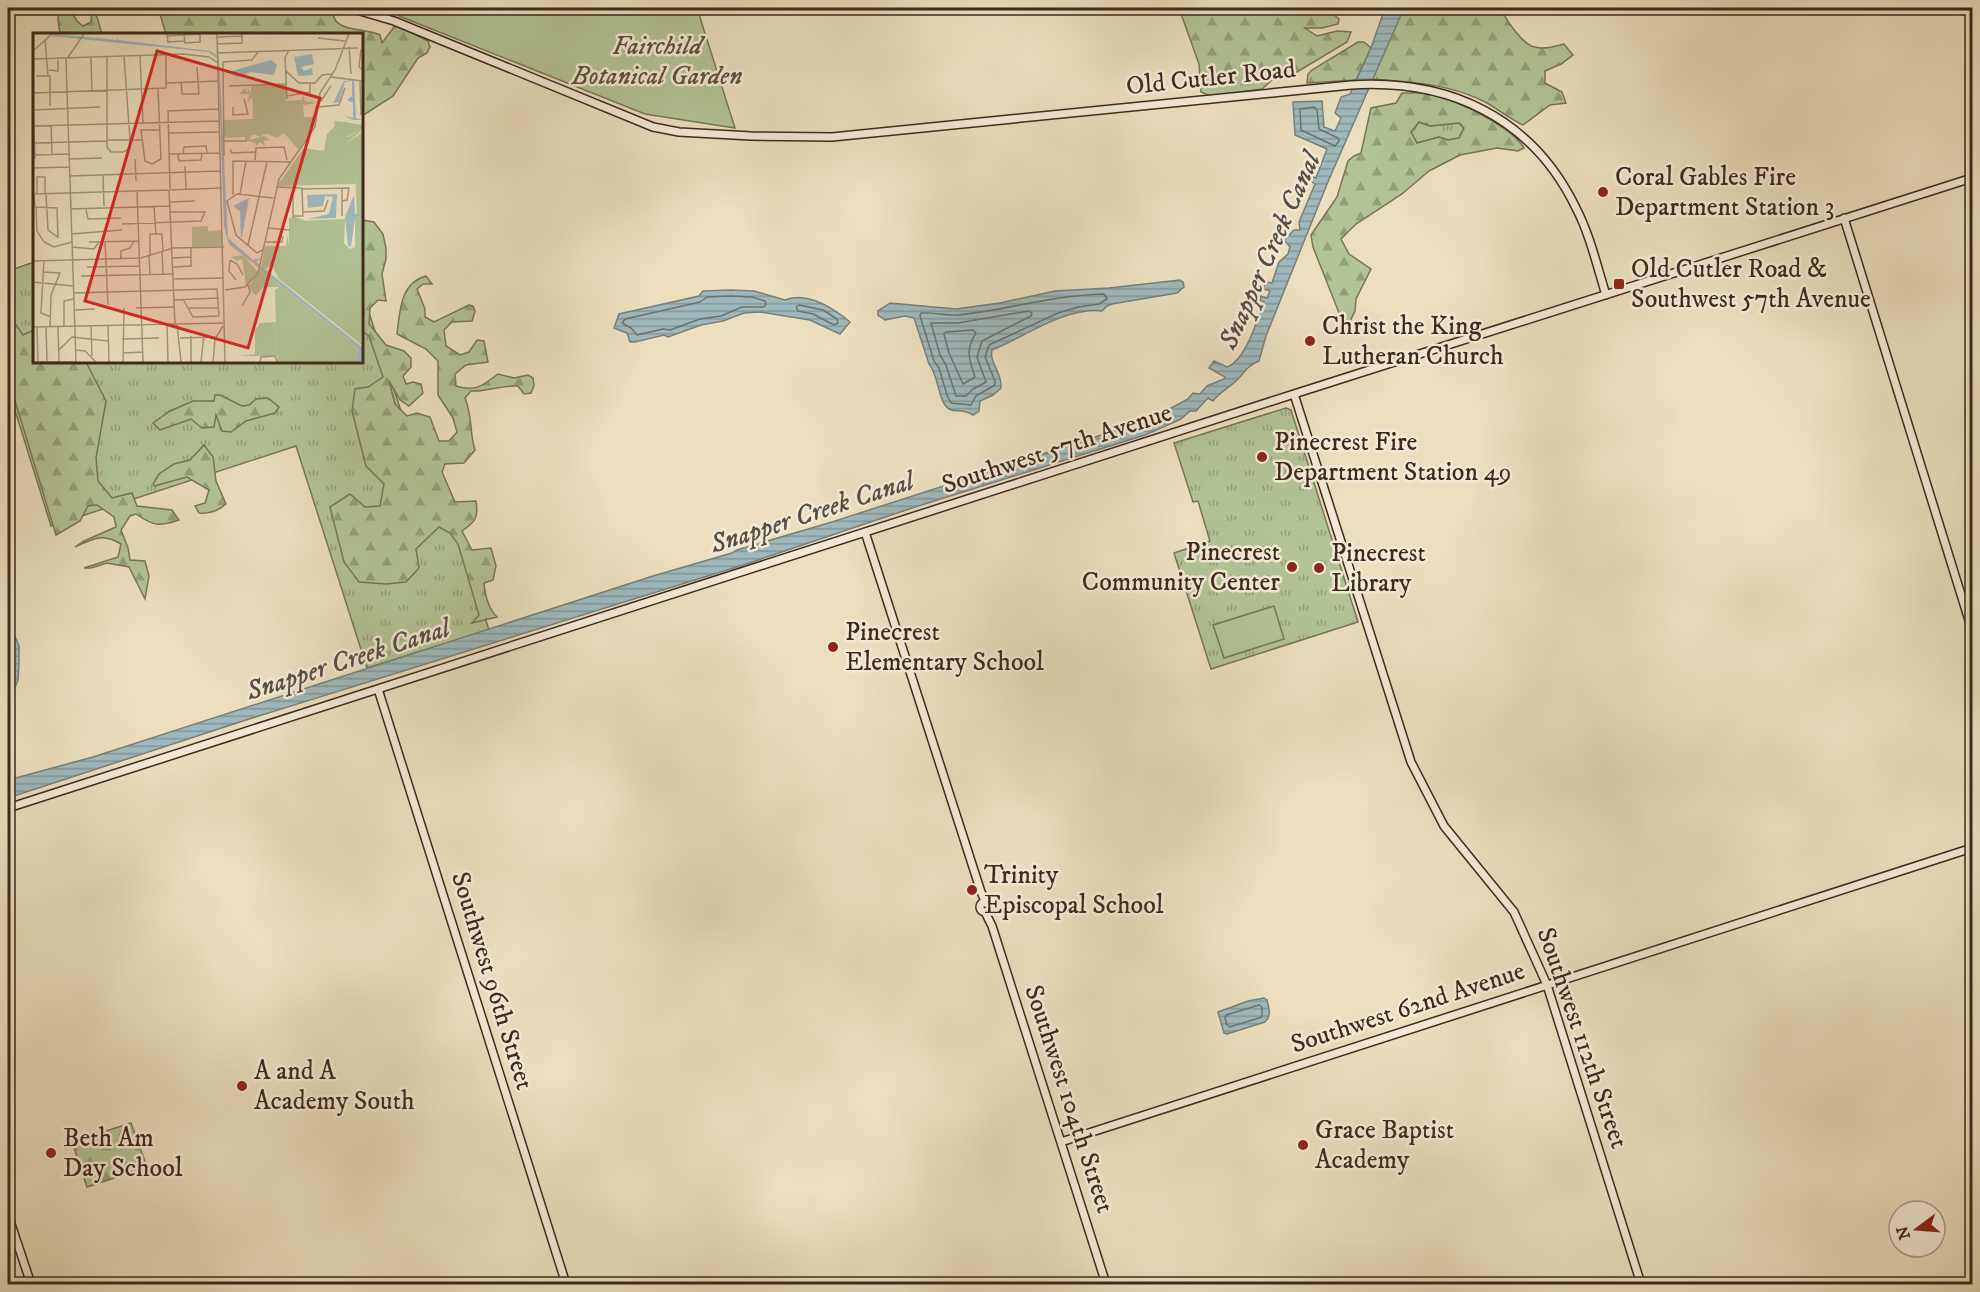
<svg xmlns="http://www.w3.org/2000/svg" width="1980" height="1292" viewBox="0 0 1980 1292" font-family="'IM FELL DW Pica',serif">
  <defs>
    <pattern id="grass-tufts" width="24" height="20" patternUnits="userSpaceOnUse" patternTransform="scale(1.5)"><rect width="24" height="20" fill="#b2c395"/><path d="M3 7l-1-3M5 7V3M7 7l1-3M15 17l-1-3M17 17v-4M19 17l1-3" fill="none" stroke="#929f79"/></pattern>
    <pattern id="forest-firs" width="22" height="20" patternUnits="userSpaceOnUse" patternTransform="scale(1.5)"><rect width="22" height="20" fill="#b2c395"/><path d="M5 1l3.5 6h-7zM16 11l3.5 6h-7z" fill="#929f79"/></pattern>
    <pattern id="water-rules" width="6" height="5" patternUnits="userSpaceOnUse" patternTransform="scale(1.5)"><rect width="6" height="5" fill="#9eb9bd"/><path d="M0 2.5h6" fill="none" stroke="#829799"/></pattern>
  </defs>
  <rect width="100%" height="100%" fill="#ebdfbe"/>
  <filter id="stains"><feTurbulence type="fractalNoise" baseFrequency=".00333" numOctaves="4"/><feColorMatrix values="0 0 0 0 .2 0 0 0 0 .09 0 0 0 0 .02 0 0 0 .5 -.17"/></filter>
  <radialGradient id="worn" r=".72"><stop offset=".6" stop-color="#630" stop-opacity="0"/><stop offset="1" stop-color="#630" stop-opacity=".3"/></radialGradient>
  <path fill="url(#grass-tufts)" stroke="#787658" stroke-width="1.5" d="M1419,122L1430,126L1459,123L1464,128L1459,138L1448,140L1439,137L1417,143L1411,132Z
    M34,262V362H362V291L413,448L441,476L489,630L367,668L296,446L51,526L8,388V271Z
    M1286,408L1291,410L1358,622L1211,669L1174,553L1210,541L1198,501L1193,502L1174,443Z"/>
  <path fill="url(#forest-firs)" stroke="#787658" stroke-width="1.5" fill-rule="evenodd" d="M158,8H330C333,12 333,17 336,21C344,31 368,29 380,35L382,43L394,27L399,26L428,41L430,47L427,53L418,58L393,96L362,116V34H166Z
    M1179,8H1323L1325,14H1333L1339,19L1338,24L1322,28H1305L1317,36L1337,31L1351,32L1347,42L1287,78L1272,80L1262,89L1210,96L1201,92L1199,64Z
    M1404,8H1501C1505,19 1523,45 1535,47C1545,50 1555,46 1564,44L1573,55L1561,64L1545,71V83L1562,92L1566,103L1550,105L1523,125C1510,119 1499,110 1487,103C1452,84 1411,82 1372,79Z
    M59,9L71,11L77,21L83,26L91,22L92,9L97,17L102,34H60L58,19Z
    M1358,42H1364L1371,48L1356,80L1307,83L1308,74L1312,70Z
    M1402,93C1411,93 1422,92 1431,94C1456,100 1511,126 1524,148L1518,151L1497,148L1460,155L1429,171L1402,194L1356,224L1341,239L1349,254L1371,269L1356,299L1355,311L1350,321L1341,318L1313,247L1311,235L1337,197L1348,161L1354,156L1361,153L1371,108L1396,103ZM1419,122L1430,126L1459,123L1464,128L1459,138L1448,140L1439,137L1417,143L1411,132Z
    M362,220L374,222L383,234L386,248V259L382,274L386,301L378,300L370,308L369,324L386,345L404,351L411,358V367L403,376L406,384L413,382L421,384L423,393L409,406L400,400L389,381L395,404L407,416L417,413L430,417L439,441H449L457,432L453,418L438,395V361L426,349L397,334C400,311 400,283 426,276L432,284H423L417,289L425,309V317L434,322L469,305L473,306L475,311L472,321L452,322L444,330L446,346L460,355L469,352L477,340L484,341L488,362L466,365L455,374L456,386C476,392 482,386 498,374L514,378L528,375L533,378L534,386L531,393L524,394L518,386C501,385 487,392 471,391L465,398C473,418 469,431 475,450L464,463L445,464L442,472L455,502L476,501C479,518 475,522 462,531L472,550L491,548L496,566L493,580L484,583C485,595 488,608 497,617L472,623L479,615L458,544L450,533L439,527L416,549L419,568L406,582L386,584L359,582L344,562L330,507L350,494L365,507L380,506L384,484L366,466L352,411L355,389L368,387L383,377L369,336L362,331V315L364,314L362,306Z
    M8,319L14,322L23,335L34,330V362H86L106,401L96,458L98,481L112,498L132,493L137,506L172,510L179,520C158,527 154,526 136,514L130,516L121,530L128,548L130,560L145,561L149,576L145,599L129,567L107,563L91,568H84L118,557L121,544C103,533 94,538 75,547L84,541L116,527L114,517L97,505L88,506L80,521L56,535L8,378Z
    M215,395H220L242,406L249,405L256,399L268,398L279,407L275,413L246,421L231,432L222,431L216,415L214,427L202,428L191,419L160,430L153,423L170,411L193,401H214Z
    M204,445L213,457L216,481L226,504C218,511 210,514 199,513L195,506L205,503L209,490L187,477L154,486L153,484L159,474L174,464L190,460Z
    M131,1123L147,1167L87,1187L72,1142Z"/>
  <path fill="#b2c395" stroke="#787658" stroke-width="1.5" d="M400,8H697L735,128L645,114L399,16Z
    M1274,606L1284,639L1224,658L1213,625Z"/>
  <path fill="url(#water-rules)" stroke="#78807c" stroke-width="1.5" d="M1385,8H1404L1327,184L1266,336L1259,361C1248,365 1244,373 1237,380C1229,388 1220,392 1213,401L1208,398L1196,411H1190L1181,419L1145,435L912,508L743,565L246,720L8,798V780L93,757L653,576L732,553L737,550L832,522L1151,419L1188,399L1193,393L1200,394L1207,386L1224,379L1225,377L1209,368L1214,361L1227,367C1246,360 1257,320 1264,302L1260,300L1261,296L1267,298L1270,291L1263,289L1266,282L1272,283L1279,262L1288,254L1290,247L1284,240L1294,230H1300L1299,222L1315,184L1309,180L1311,176L1316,178L1327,149L1295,135L1293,102L1322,101L1324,127L1335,131L1341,118L1335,113L1341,97L1350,94L1371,48Z
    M1180,280L1183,282L1184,287L1177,293L1112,304L1107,306L1102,311C1067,306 1024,337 992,350C989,363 1003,374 1001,388L993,395L980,401L979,411L973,415C961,408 956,413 949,409C938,402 939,376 929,364L914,318L905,316L885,320L878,315V311L890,303L956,309L1000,303L1055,291L1109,288Z
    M731,290L754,291L785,300C808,291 833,308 850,322L840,334L810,320L760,312L744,313L723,321L701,325L668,337L664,335L635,342H630L627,333L614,328L619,314L699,296L703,291Z
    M8,620L19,646V664L18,680L10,700L8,714Z
    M1264,998L1267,1000C1269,1009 1272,1015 1265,1022L1227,1034L1224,1033L1218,1012L1248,1001Z"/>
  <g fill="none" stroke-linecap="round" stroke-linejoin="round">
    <path stroke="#6e726c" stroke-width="1.5" d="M1314,107L1317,110L1319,129L1338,138L1339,141L1335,146L1301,130L1300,109Z
      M1104,294L1107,299L1099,304L1078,307L1058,313L989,345L985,357L995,381V385L976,396L971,405L951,403L947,395L939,368L934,361L920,316L921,313C933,312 946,316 958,315C1007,310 1054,295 1104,294Z
      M731,296L752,297L765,301L766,304L764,307H742L721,316L700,319L670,330L663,329L637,335L631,328L622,323L625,319L700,302L707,297Z
      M799,305L823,310L837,319L838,323L834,325L813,314L798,311L796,307Z
      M1029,311L1032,313L1031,316L982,341L977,357L986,382L973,389L966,396H956L946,365L940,355L931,323H958Z
      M973,330L976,333C965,349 969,360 975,377L963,384L949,353L944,334L946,332Z
      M1259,1005L1262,1007V1017L1230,1027L1227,1025L1225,1018L1226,1015Z"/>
    <defs>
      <path id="secondary" d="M350,8L394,21L653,127L679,132L751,136L832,137L1351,85C1449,79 1532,117 1576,208C1590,235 1597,266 1606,295
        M1844,218L1972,630
        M1294,394L1411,762L1444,826L1514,912L1547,985L1641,1284
        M865,532L981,892L986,903
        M378,689L566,1284
        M8,808L1294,394L1972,178
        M980 907a5 5 0 1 1 10 0a5 5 0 1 1-10 0Z
        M985,912L992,926L1106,1284
        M1061,1142L1972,848
        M8,1215L31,1284"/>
    </defs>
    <use href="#secondary" stroke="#3e2a1b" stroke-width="10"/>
    <use href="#secondary" stroke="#f2ead5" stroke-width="7"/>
  </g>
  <g fill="#8f2418" stroke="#f2ead5" stroke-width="2">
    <circle cx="1603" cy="192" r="6"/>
    <rect x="1613" y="278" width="12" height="12" rx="3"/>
    <circle cx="1310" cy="341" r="6"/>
    <circle cx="1262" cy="457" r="6"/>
    <circle cx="1292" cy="567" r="6"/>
    <circle cx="1319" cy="568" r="6"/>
    <circle cx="833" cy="647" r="6"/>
    <circle cx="972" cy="890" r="6"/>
    <circle cx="242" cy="1086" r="6"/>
    <circle cx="1303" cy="1145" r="6"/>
    <circle cx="51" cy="1153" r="6"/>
  </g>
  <g text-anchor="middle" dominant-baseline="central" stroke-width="5" stroke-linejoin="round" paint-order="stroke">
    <g font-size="26" font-style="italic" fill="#5b503a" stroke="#f2ead5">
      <text x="657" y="46">Fairchild<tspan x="657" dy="30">Botanical Garden</tspan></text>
    </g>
    <g font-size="26" fill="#3e2a1b" stroke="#f2ead5">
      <text transform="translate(1211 78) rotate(-6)">Old Cutler Road</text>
      <text transform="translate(1057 449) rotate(-18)">Southwest 57th Avenue</text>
      <text transform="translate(492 981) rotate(73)">Southwest 96th Street</text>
      <text transform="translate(1408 1008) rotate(-18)">Southwest 62nd Avenue</text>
      <text transform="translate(1582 1038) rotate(71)">Southwest 112th Street</text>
      <text transform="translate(1069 1099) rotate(72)">Southwest 104th Street</text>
    </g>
    <g font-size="26" fill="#3e2a1b" stroke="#f2ead5" text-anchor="start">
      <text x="1615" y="177">Coral Gables Fire<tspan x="1615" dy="30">Department Station 3</tspan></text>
      <text x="1631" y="269">Old Cutler Road &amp;<tspan x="1631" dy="30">Southwest 57th Avenue</tspan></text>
      <text x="1322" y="326">Christ the King<tspan x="1322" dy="30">Lutheran Church</tspan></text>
      <text x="1274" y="442">Pinecrest Fire<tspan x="1274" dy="30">Department Station 49</tspan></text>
      <text x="1280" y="552" text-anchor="end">Pinecrest<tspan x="1280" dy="30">Community Center</tspan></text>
      <text x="1331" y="553">Pinecrest<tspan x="1331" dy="30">Library</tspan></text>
      <text x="845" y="632">Pinecrest<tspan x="845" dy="30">Elementary School</tspan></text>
      <text x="984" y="875">Trinity<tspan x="984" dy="30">Episcopal School</tspan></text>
      <text x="254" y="1071">A and A<tspan x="254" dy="30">Academy South</tspan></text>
      <text x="1315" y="1130">Grace Baptist<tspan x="1315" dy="30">Academy</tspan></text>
      <text x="63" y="1138">Beth Am<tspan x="63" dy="30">Day School</tspan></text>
    </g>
    <g font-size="27" font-style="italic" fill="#564e44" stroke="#f2ead5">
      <text transform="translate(1270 251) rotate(-66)">Snapper Creek Canal</text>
      <text transform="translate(812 513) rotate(-18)">Snapper Creek Canal</text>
      <text transform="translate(348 660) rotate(-18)">Snapper Creek Canal</text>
    </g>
  </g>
  <g transform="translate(33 33)">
    <rect width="330" height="330" fill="#ebdfbe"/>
    <path d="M253,51V68L270,67V84H282L259,99L190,104V87L220,86L219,52ZM175,193V198L189,197V213L159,214V194Z" fill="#b2c395"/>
    <path d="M249,52L243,62L223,60L215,69L216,61H206L212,55L214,60L215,55L218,60V53ZM252,53L253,68H269L270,62L272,68L284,70L270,72L271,84H280L282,92L265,116L251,100L244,105L233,100L227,104L220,101L216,107L231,103L237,107L231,108L232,113L227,109L224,113L222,109L221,118V110L212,107V104L191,105L205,101L199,95L204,88H211L212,96L223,94L231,99L233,94L238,98L244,91L240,82L252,65ZM301,88L314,89L307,100L314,104L330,97L304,117H321L323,150L315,149L303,120L284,119L291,117L294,101L302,93ZM262,184L271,187L258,215L243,241L239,232L232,236L228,233L232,213H253L254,201L256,212V185ZM210,222L225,239L213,252L209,226L204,228L198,224ZM228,235L248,253L247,254H230L223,262L219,259L216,253ZM243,289L244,323H206L222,321V298L227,290Z" fill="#b2c395"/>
    <path d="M311,89L330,92V97L307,106L305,101ZM330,99V180L324,182L321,117H303ZM330,184L328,309L330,313L245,245L243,237L249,213L256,212V201L265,188L312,186L311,210L317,216L322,214V185ZM248,253L326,315L323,329H244L242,257Z" fill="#b2c395"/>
    <path d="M271,115L296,119L322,116V151L244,153Z" fill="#b2c395"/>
    <path d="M22,1L84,7L85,4V7L177,18L186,24L195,205L220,227L228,225L223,229L330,315V329H323L326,315L196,211L191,194L185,26L176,19L18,3ZM279,21L281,31L268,34L271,38L279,35L280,42L265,43L261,24ZM238,27L244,32L241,42L218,39L205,44L195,39ZM321,47L323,85L330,87H320L310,82L320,85V70L314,67L319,63V48L312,49L306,69L300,70L311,48ZM304,161L303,185L275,186L296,181L300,164L292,163L290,173L275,175L274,162ZM321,162L322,181L330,180V184L322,185L318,214L315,213L312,184ZM216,165L209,204H208L207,178L200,173Z" fill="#9eb9bd"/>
    <path fill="none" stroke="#a6977d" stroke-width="1.5" d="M134,1L135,9L151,8M151,1L152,10L167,9V1M184,1L192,329M134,3L167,1M184,4L209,3M285,5L312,8M12,7L15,42M184,11L209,10V1M316,14L318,41M328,16L326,34L330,37M0,18L19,1M184,20L325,15M107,23L110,90M58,24L59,58M74,24V114L78,119H90L96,116L97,107L91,23M0,26L150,21L176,24L185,30M16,37L25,38V27M253,38L266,50H282L289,42L299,41M3,43H17V73M298,44L330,48M327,48L328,82M148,49L149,61H166L164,34M134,50L185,48M196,53L253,51M0,60L133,55V22M254,63L277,59V50M254,66L252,25L256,17M288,68L298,53M0,72L2,126M200,74V82L215,81L211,66M285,74L306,72L312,55M0,77L67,74M18,92L19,121M0,93L186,88M136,100L187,99M74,107H109M191,108H214M0,110L74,108M197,116L199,120L222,119M136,121L187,120M145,121L146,128L168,127L169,120M150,121L151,114L173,113L174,120M2,122L36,121M191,123L190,29L219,27L226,18M36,126L69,125M102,126L103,148M222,127L223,115L251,114L254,127M119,131L128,126L125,56M119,131L112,128L108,97H127M152,133L153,156M0,135L36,134M70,142L71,173M37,143L188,138M243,154L269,155L270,183H261M137,156L135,78L186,76M270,156L316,155L314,167L309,168M309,156V183M136,157L142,291M137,157L189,155M104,158L110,329M13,160L15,197L26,205M260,160V185M0,161L136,157M1,161L2,174L24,175L25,205M4,161V144H12V160M207,161L213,128M200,162V128L257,129M137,169L162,168M121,174L123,201M3,175L4,198L11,209L21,214L39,209M38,176L137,173M53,176L55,186L88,185M270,179L291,178L295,167M89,191L168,188L172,179H137M234,195L257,197M38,201L89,197M56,209L106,208M72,209L75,272M232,209H249L250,203M215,212L234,129M39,214L61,216L66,209M229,217L224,220L203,202L194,168L204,161L240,165M129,218L130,241M116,223L117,241M117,223V201H129L130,218M88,225V218L97,215L101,208M140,225L158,224M11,227L8,280L18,284M197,227L196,238L203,247M197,227L204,231L210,242M0,228L108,225L140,215L191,214M54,234L107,233M140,234L158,233V215M10,239L27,240L18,262L17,294M48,243L141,241M141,246L191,245M0,249L40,253M192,257L212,254L225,240L246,146L282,94L287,60L302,37L316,1M40,260L184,256L186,283L160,284L150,266M141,267L186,265M209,273L217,259L215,252M103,275L142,274M156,275H186M41,277L62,276M134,291L135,329M144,291L148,329M58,293L59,323M75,293L76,329M0,294L192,290M4,294L5,329M13,294L14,328M25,294L26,328M31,294V268L40,266M147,305L183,304M89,306L126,305M42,317L52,318L63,329M25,318L39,304L75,308M90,320L110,319M0,329H42M43,329L33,27L51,1M90,329L91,275M158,329V303M168,329L171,302M180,329L182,306L190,293M227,329L228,324L242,323L244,329"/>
    <path fill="#d62828" fill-opacity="0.15" stroke="#d62828" stroke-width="3" d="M124,18L287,65L215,315L52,268Z"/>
    <rect width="330" height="330" fill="none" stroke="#3e2a1b" stroke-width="3"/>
  </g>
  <rect width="1980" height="1292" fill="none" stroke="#ebdfbe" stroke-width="30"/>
  <rect x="9" y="9" width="1962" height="1274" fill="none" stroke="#3e2a1b" stroke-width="3"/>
  <rect x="15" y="15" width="1950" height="1262" fill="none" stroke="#3e2a1b" stroke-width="1.5"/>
  <g transform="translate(1917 1229) rotate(254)"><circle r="28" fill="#f2ead5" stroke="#aa9d8b" stroke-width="1.5"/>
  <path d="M0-4.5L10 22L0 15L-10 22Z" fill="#8f2418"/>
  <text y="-9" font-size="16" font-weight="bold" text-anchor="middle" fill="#3e2a1b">N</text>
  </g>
  <rect width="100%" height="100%" filter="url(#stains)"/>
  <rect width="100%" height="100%" fill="url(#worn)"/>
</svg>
